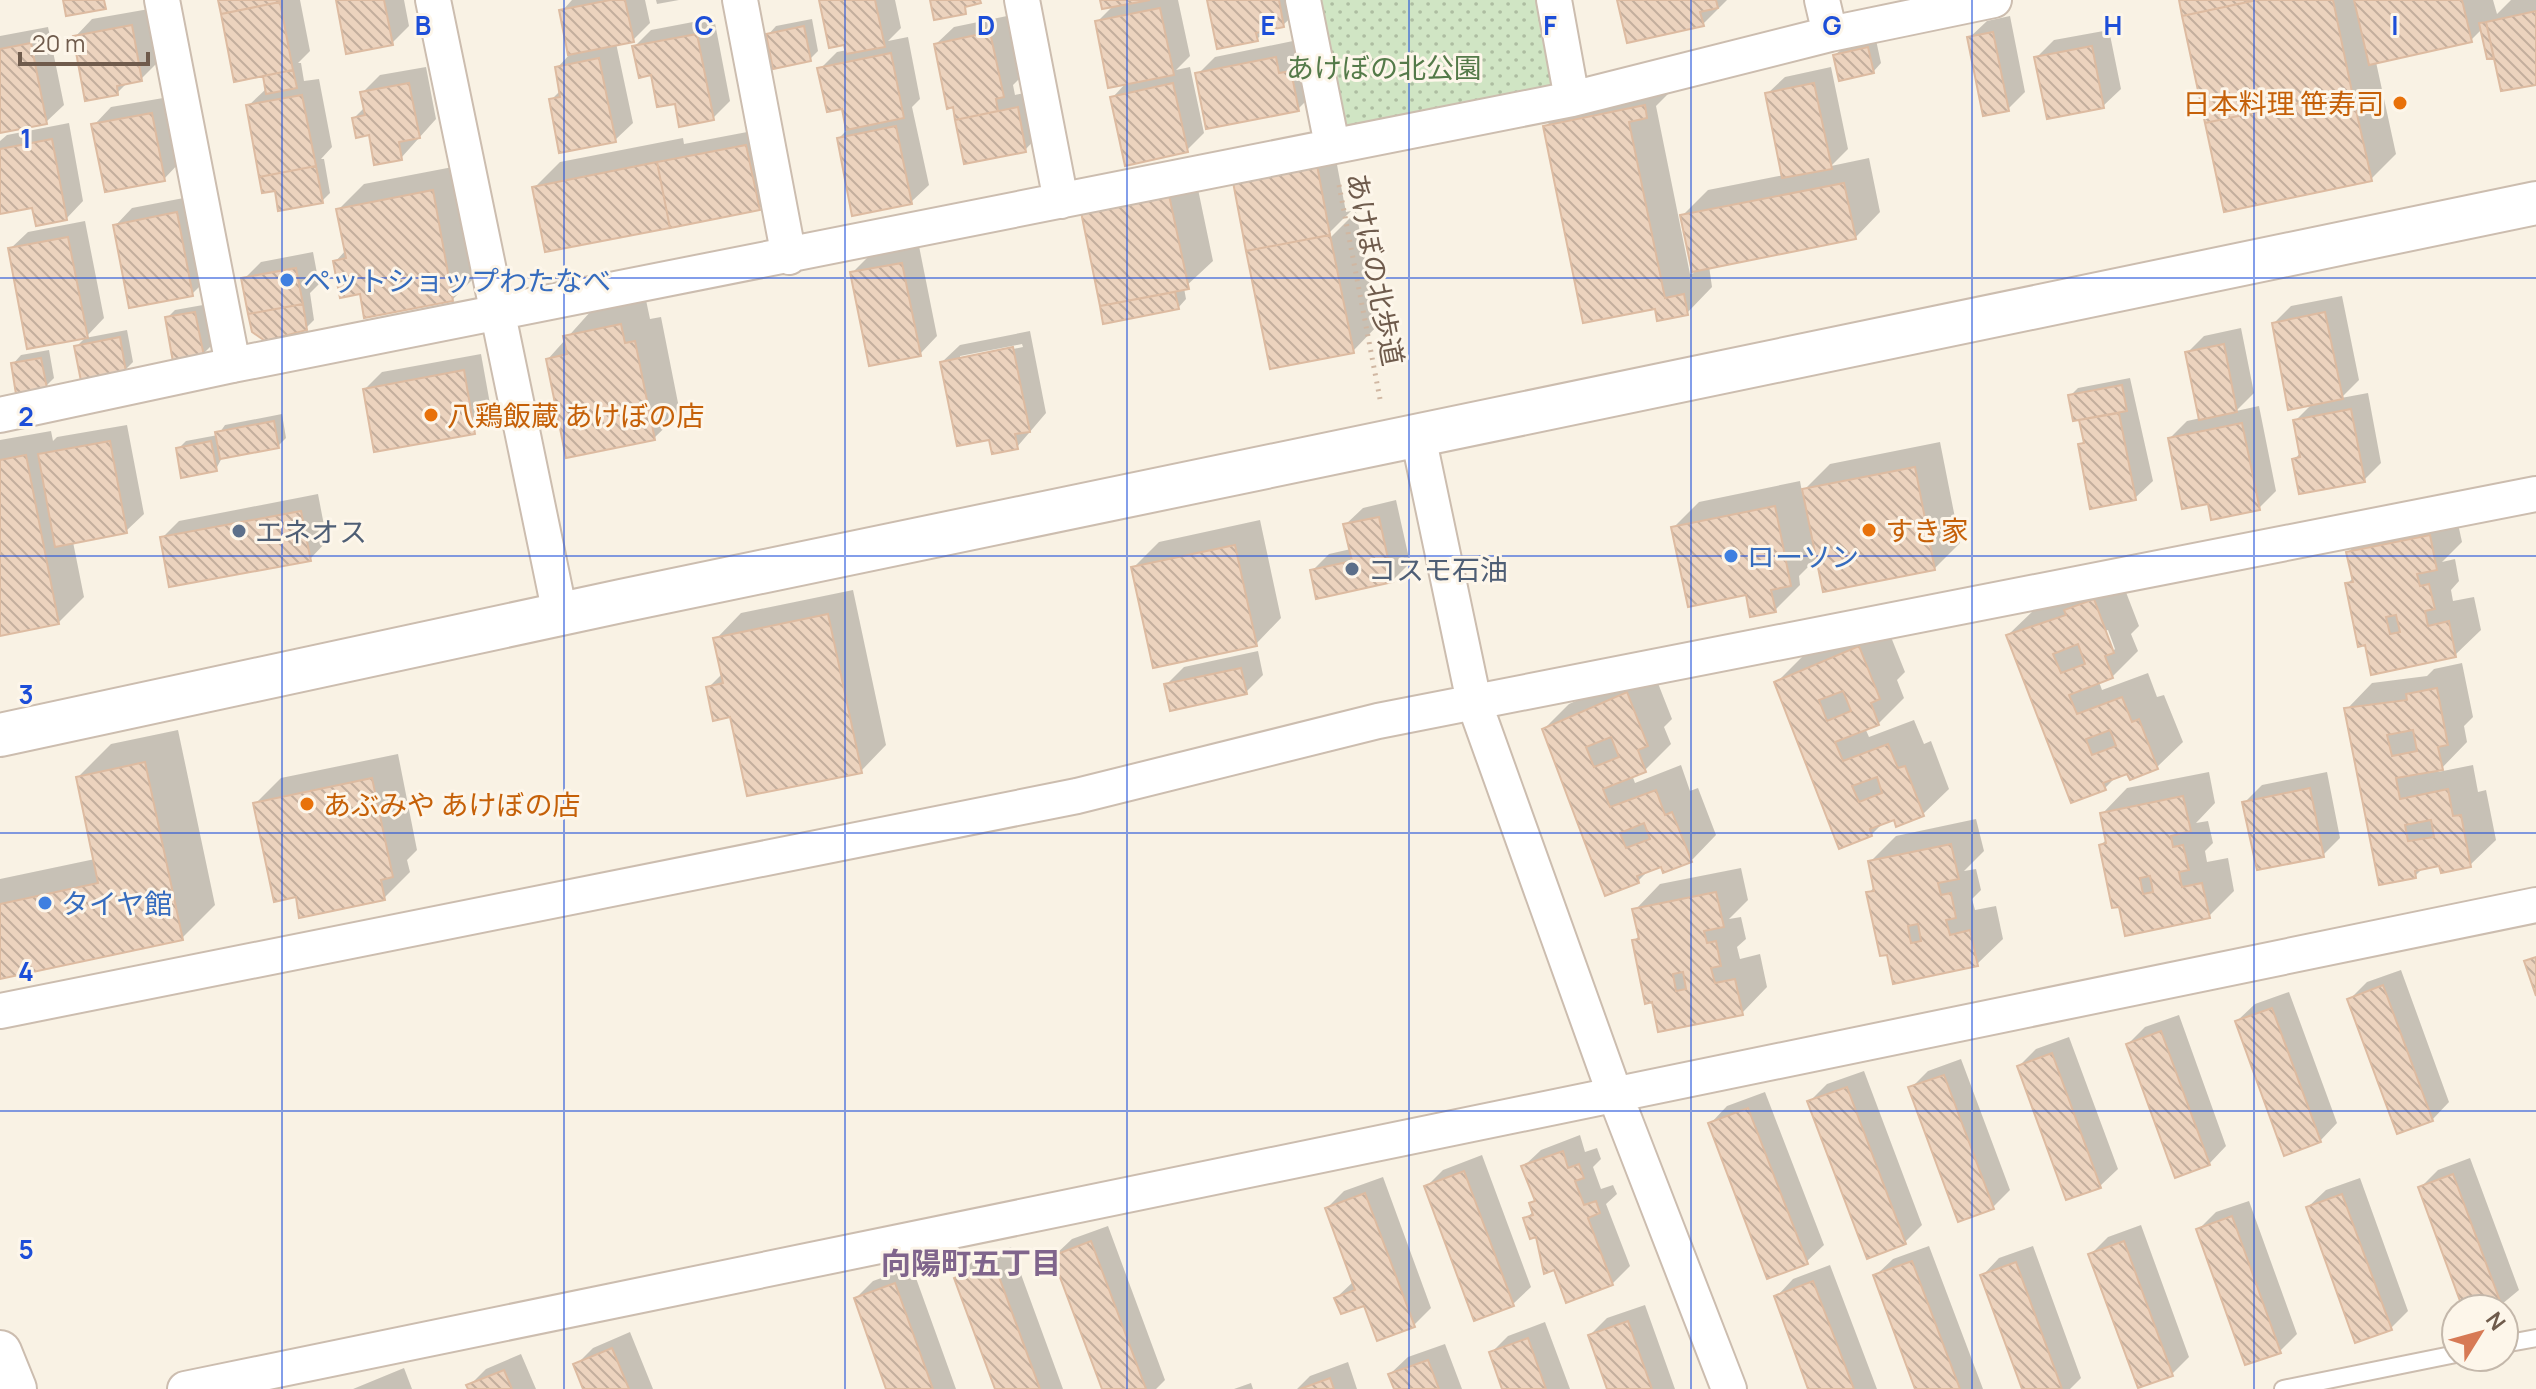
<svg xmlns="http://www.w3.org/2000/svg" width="2536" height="1389" viewBox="0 0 2536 1389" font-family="Manrope,'Noto Sans JP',sans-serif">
  <defs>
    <pattern id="grass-dots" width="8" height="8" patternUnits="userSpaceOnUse" patternTransform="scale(2)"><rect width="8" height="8" fill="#d0e5c4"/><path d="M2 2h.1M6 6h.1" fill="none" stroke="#adbda1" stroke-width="1.8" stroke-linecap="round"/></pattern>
    <pattern id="building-back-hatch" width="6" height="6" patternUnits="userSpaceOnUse" patternTransform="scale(2)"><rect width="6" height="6" fill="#ecd3be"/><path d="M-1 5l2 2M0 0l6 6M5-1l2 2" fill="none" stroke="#c3ae9d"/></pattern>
  </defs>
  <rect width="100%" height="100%" fill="#f9f2e4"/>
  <path fill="url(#grass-dots)" d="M1303,0H1554L1572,99L1332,145Z"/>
  <path fill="#0003" fill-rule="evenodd" d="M220,0H300L310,51L298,63H301L304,81L319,79L332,147L321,159H324L330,193L322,201L276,189L248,106L267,88L265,77Z
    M338,0H404L409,26L392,43Z
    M572,0H645L650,23L633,40L616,43L633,123L615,140L551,100L561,90L557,68L570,54L562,11Z
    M656,0H679L657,4Z
    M821,0H895L901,28L888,41L908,37L920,99L912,107L929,185L911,202L839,138L848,129L843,107L820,69L837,52L847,50Z
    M1102,0H1178L1190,56L1176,70L1190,67L1204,133L1187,150L1112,98L1127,82L1097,22L1114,5Z
    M1209,0H1299L1301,8L1283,25L1268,28L1257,39Z
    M1619,0H1727L1703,24Z
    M2181,0H2493L2497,14L2511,0H2536V83L2495,54L2482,29L2471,40L2376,62L2396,154L2371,179Z
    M149,9L158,62L141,79L129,81L117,93L75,37L92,19Z
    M1007,16L1020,78L1013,85L1015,95L1034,91L1042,132L1025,150L965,161L954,105L936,44L954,27Z
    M2010,16L2025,92L2008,109L1969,38L1987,21Z
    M714,18L730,101L713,118L677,101L634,47L651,30Z
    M812,19L818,51L810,59L768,35L776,26Z
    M48,27L64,105L46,122L0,131V36Z
    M2109,30L2121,89L2103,106L2036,58L2054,40Z
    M1876,40L1881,63L1873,72L1835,55L1844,47Z
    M1293,41L1296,57L1308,54L1315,92L1298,109L1198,74L1215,57Z
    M426,67L436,119L401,158L354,118L365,107L362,93L380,75Z
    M1831,67L1848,149L1831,166L1869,158L1880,212L1855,238L1709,266L1712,287L1687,313L1657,306L1545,127L1571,101L1672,90L1656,106L1690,274L1694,273L1682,216L1708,190L1784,175L1767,94L1785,77Z
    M169,97L181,161L164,179L94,125L111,107Z
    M69,123L83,201L66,219L34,205L0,208V141L7,135Z
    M763,129L776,191L759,208L534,188L560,162L683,138L684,144Z
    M1334,149L1346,212L1351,211L1322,240L1325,243L1356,212L1378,325L1353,351L1235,182Z
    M458,166L478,274L452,300L361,292L335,262L346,250L338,210L364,184Z
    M1194,170L1213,261L1184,288L1186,299L1178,308L1105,322L1084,213Z
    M194,196L209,277L192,294L115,226L132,208Z
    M85,221L104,318L87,336L10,249L28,232Z
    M919,246L937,336L920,354L852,273L869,256Z
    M313,252L319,284L310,293L314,320L306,328L244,279L261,262Z
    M2342,296L2359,380L2341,398L2368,393L2381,463L2364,480L2294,460L2301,452L2295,421L2313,403L2274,323L2291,306Z
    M646,300L650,319L661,317L680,413L654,438L548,359L591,311Z
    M203,305L211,346L203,354L167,318L175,310Z
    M2241,328L2254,393L2236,411L2259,406L2276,491L2259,508L2210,502L2170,438L2187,421L2201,418L2187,353L2204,336Z
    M127,330L133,362L125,370L77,346L85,338Z
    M1030,331L1046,413L1017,447L990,438L942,362L960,345ZM1022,344L1023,347L960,360V356Z
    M49,350L54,378L46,386L13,364L21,355Z
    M481,354L492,415L474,432L365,389L382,372Z
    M2130,378L2153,481L2135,498L2080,445L2085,440L2081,421L2085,417L2070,396L2078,388Z
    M282,414L286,438L278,446L223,456L216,469L178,449L186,441L218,435L225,425Z
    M127,425L144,514L126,531L73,542L84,597L58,623L0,633V440L51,431L53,441L57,437Z
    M1940,442L1960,543L1934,569L1818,557L1799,576L1800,585L1775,610L1747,593L1673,528L1699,502L1800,481L1802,492L1830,464Z
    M318,494L327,541L310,559L162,538L179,521Z
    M1396,500L1410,563L1392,581L1312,571L1329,554L1351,549L1345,525L1363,508Z
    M2455,510L2462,542L2442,562L2455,559L2459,581L2451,590L2453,601L2474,597L2481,630L2455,655L2367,643L2347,584L2354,577L2348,552L2374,527Z
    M1260,520L1281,618L1256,644L1133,568L1159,542Z
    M2119,574L2139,626L2131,634L2138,651L2112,677L2099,682L2102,690L2148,673L2157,697L2164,695L2183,742L2157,767L2118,775L2105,788L2008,635L2034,610ZM2108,630L2115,649L2112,652L2104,631Z
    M853,590L886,745L861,771L732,714L708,688L723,673L716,639L741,613Z
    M1885,622L1905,672L1897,680L1904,698L1878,724L1865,728L1869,737L1914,720L1924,744L1931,741L1949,789L1923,814L1884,822L1871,835L1776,683L1802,657Z
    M1258,651L1263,675L1246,692L1167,684L1184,667Z
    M2462,663L2473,717L2464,726L2467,742L2438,772L2473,765L2478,792L2486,790L2496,840L2470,865L2424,867L2415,876L2347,709L2372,683L2427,676L2434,669Z
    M1652,668L1672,719L1664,727L1671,744L1645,770L1632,775L1635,783L1681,765L1690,791L1698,788L1716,835L1691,861L1650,869L1638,881L1544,729L1569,704Z
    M178,730L215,905L182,938L0,977V879L95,859L78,777L111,744Z
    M398,754L417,850L407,860L410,872L384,898L297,895L255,804L281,778Z
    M2209,772L2215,803L2196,823L2208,821L2213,843L2205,851L2207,862L2228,858L2234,891L2209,916L2120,904L2101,845L2107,839L2102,814L2127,788Z
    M2327,772L2340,838L2323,855L2245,802L2262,785Z
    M1976,819L1984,851L1964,871L1976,869L1981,890L1972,899L1975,910L1996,906L2003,939L1977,964L1889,952L1869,893L1875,886L1870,862L1896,836Z
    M1741,868L1748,900L1729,919L1741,917L1746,939L1737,947L1740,959L1760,954L1767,987L1742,1013L1654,1000L1634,941L1640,935L1635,910L1660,884Z
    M2401,970L2449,1102L2432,1120L2350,999L2367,982Z
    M2289,992L2337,1123L2320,1141L2237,1021L2255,1004Z
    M2179,1015L2226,1146L2209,1164L2128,1044L2145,1027Z
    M2069,1037L2118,1169L2100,1186L2067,1198L2019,1066L2036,1049Z
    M1961,1059L2010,1190L1993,1207L1911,1088L1928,1071Z
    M1864,1071L1922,1225L1905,1242L1809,1102L1827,1084Z
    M1765,1092L1824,1245L1806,1262L1710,1124L1727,1106Z
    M1580,1135L1585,1152L1597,1148L1601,1159L1593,1167L1601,1189L1613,1185L1617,1194L1606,1204L1630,1266L1612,1284L1555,1267L1525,1219L1534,1211L1531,1203L1536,1199L1523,1167L1541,1150Z
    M1482,1155L1531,1287L1513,1304L1475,1318L1426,1187L1443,1170Z
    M2470,1158L2519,1290L2496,1309H2465L2421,1187L2438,1170Z
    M1383,1177L1431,1308L1414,1325L1365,1304L1336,1298L1354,1281L1327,1208L1344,1191Z
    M2360,1178L2408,1311L2391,1328L2308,1207L2326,1190Z
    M2249,1201L2297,1334L2280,1351L2199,1229L2216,1212Z
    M2141,1225L2189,1357L2172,1374L2091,1254L2108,1237Z
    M1108,1226L1165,1380L1156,1389H1104L1054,1256L1072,1239Z
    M1929,1246L1983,1389H1917L1875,1276L1893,1259Z
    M2033,1246L2081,1378L2070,1389H2024L1982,1276L1999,1258Z
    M1011,1247L1063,1389H997L956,1278L973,1261Z
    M1830,1265L1877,1389H1810L1776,1297L1793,1279Z
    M912,1267L956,1389H889L856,1298L873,1281Z
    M1645,1305L1675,1389H1610L1590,1335L1607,1318Z
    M1545,1322L1570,1389H1504L1491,1353L1508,1336Z
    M630,1332L653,1389H586L576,1365L593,1348Z
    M1445,1344L1462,1389H1396L1390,1374L1408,1357Z
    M521,1354L536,1389H470L469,1386L486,1369Z
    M1348,1362L1357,1389H1297L1310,1376Z
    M404,1368L412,1389H353Z
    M1251,1383L1253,1389H1234Z"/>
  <path fill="url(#building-back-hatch)" stroke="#ddbba1" stroke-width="2" fill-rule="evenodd" d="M63,0H104L106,9L66,16Z
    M218,0H280V2L221,14Z
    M336,0H384L393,45L346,54Z
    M610,0H625L634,42L568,55L559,10Z
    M819,0H875L885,47L846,54L844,45L829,48Z
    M930,0H980L981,3L965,7L966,14L934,20Z
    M1100,0H1150L1102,9Z
    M1207,0H1279L1284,27L1256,33L1258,41L1217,49Z
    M1617,0H1716L1718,8L1700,12L1704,26L1627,43Z
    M2179,0H2257L2182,16Z
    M2257,0H2333L2352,92L2205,123L2182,16Z
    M2354,0H2462L2472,42L2369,65Z
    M280,2L293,70L234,82L221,14Z
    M1160,8L1174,75L1108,88L1095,21Z
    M2536,11V85L2501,91L2486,22Z
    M2486,22L2494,58L2487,59L2479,23Z
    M132,25L142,81L117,86L118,95L85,101L73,36Z
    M804,26L811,61L773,69L766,34Z
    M990,32L1004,97L996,99L998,111L955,120L953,107L947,109L934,44Z
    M1993,32L2009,111L1983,116L1967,37Z
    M697,34L714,120L679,127L675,104L657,107L651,75L639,78L632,46Z
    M31,43L47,124L0,133V49Z
    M2092,46L2104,108L2047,119L2034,57Z
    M1868,47L1874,73L1839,81L1833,55Z
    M891,53L904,118L846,130L842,109L827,112L817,68Z
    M1276,57L1279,73L1291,71L1299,111L1206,129L1195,73Z
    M599,58L616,142L559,153L549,99L560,97L555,67Z
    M293,70L297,88L266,94L263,76Z
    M409,83L420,138L399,142L402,160L374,165L369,135L356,138L352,118L365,115L360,92Z
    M1173,83L1188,152L1125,166L1110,97Z
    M1814,83L1832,169L1782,178L1765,93Z
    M2352,92L2372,181L2224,212L2205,123Z
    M302,95L316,166L259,177L246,105Z
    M1645,105L1647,118L1629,122L1665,298L1684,294L1688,315L1657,321L1655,309L1583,323L1543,126Z
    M1018,107L1026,152L964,164L955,120Z
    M152,113L165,181L105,192L91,124Z
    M896,126L912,204L852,216L837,138Z
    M52,139L67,220L36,226L32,208L0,214V149Z
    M746,145L760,210L670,228L657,162Z
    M657,162L670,228L545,252L532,187Z
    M1317,165L1330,235L1246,251L1233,182Z
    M316,166L323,203L278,211L275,191L262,193L259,177Z
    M1844,183L1856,239L1692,272L1680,215Z
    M433,190L453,301L364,318L360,294L340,298L333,261L346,258L336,209Z
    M1169,195L1189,289L1100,306L1081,212Z
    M177,212L193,296L129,308L113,225Z
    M1330,235L1354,353L1270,369L1246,251Z
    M68,237L88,338L27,349L8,248Z
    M902,263L921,356L869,366L850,272Z
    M296,268L303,304L248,314L241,278Z
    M1175,292L1179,309L1103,324L1100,306Z
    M303,304L307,330L265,341L252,332L248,314Z
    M195,312L204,356L173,362L165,317Z
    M2325,312L2343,399L2288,410L2272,323Z
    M621,324L625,343L635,341L655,440L566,458L546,359L567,354L563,336Z
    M120,337L126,372L81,381L74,346Z
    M2224,344L2237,412L2199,420L2185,352Z
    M1013,347L1030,432L1015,434L1018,449L992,454L989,440L957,446L940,362Z
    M41,358L47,388L16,394L11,363Z
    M464,370L475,434L374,452L363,389Z
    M2122,385L2127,411L2073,421L2068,395Z
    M2351,409L2365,482L2299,494L2292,459L2300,457L2293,420Z
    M2119,413L2136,500L2090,509L2078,444L2084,443L2079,420Z
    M274,421L279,448L220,459L215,432Z
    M2242,423L2260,510L2211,520L2208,504L2182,509L2168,438Z
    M110,441L127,533L55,547L38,454Z
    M211,441L217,471L181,478L176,448Z
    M26,455L59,624L0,636V460Z
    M1915,467L1935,570L1823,592L1802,489Z
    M1775,506L1791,586L1771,590L1776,612L1750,617L1746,595L1688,607L1671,527Z
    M301,511L311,561L169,587L160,537Z
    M1379,517L1393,582L1316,599L1310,570L1352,561L1343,524Z
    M2430,535L2437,570L2417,574L2420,586L2429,584L2435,609L2425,611L2428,626L2449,621L2456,657L2371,675L2365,645L2358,647L2345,583L2353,582L2346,552ZM2396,615L2400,632L2390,634L2386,617Z
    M1235,545L1257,646L1153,668L1131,567Z
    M2094,599L2114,653L2105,656L2113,678L2069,695L2077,714L2122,697L2132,722L2139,719L2158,769L2130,780L2127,774L2103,783L2106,790L2071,803L2006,635L2066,615L2064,610ZM2078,644L2085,664L2061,673L2053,654ZM2110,730L2116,746L2092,755L2086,739Z
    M828,614L862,773L747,796L730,717L713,721L706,687L723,683L713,638Z
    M1859,646L1880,699L1871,703L1879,725L1835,742L1843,761L1888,744L1898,768L1905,766L1924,816L1896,827L1894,820L1870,829L1872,836L1839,849L1774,682ZM1843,691L1851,711L1827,721L1819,700ZM1877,777L1882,793L1859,802L1852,786Z
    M1241,668L1247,694L1170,711L1164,684Z
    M2437,688L2448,745L2438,747L2443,770L2396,778L2400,799L2448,789L2453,816L2461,815L2471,867L2441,873L2439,866L2415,871L2416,878L2379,885L2344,708L2407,700L2406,694ZM2413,730L2417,751L2392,756L2387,735ZM2431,820L2434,837L2408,841L2405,825Z
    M1627,692L1648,746L1638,750L1646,772L1603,789L1610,807L1656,790L1665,815L1672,812L1692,862L1663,873L1661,867L1637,876L1639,883L1605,896L1542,729ZM1611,737L1619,757L1594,767L1586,747ZM1644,823L1650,839L1626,848L1620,833Z
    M145,762L183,940L0,979V904L98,883L76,777Z
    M372,778L393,877L381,880L385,900L299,918L296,897L274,902L253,803Z
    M2310,788L2324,857L2257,870L2242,802Z
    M2183,796L2191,831L2171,836L2173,847L2183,845L2189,870L2179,872L2182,887L2202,883L2210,918L2125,936L2119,907L2112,908L2099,845L2106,843L2100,813ZM2150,876L2153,892L2143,894L2140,878Z
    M1951,844L1959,879L1938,883L1941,895L1951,893L1956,918L1946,920L1950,935L1970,930L1978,966L1893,984L1887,955L1880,956L1866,892L1874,891L1868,861ZM1918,924L1921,941L1911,943L1908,926Z
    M1716,892L1724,927L1704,931L1707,943L1716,941L1721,966L1711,968L1715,983L1735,979L1743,1015L1658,1032L1652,1002L1645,1004L1632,940L1639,939L1632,909ZM1683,972L1686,989L1676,991L1673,974Z
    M2536,957V996L2524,961Z
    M2383,985L2433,1121L2397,1134L2347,999Z
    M2272,1008L2321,1142L2284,1156L2235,1021Z
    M2161,1031L2210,1165L2175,1178L2126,1044Z
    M2052,1053L2101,1188L2066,1200L2017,1066Z
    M1944,1075L1994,1209L1958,1222L1908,1087Z
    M1847,1087L1906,1244L1867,1259L1807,1101Z
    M1748,1108L1808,1264L1767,1279L1708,1123Z
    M1563,1151L1568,1168L1579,1164L1584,1178L1575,1181L1584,1205L1596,1201L1600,1213L1588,1218L1613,1285L1566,1303L1554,1270L1544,1274L1536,1237L1530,1239L1523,1218L1533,1215L1529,1203L1535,1201L1521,1166Z
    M1464,1171L1514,1306L1474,1321L1424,1186Z
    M2453,1174L2503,1309H2463L2418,1187Z
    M1365,1193L1415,1327L1377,1341L1364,1306L1341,1314L1334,1298L1355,1290L1325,1208Z
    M2342,1194L2392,1330L2355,1343L2306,1207Z
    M2232,1216L2281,1353L2245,1365L2196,1229Z
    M1091,1241L1146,1389H1102L1052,1256Z
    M2124,1241L2173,1376L2138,1388L2088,1254Z
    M1912,1261L1960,1389H1915L1873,1275Z
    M2016,1262L2062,1389H2022L1980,1275Z
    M994,1263L1040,1389H995L954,1278Z
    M1813,1281L1854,1389H1808L1774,1296Z
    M895,1283L933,1389H886L854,1298Z
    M1628,1321L1652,1389H1607L1588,1335Z
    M1528,1338L1546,1389H1502L1489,1352Z
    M612,1348L629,1389H583L573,1364Z
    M1428,1360L1439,1389H1394L1388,1374Z
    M504,1370L512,1389H468L466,1385Z
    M1330,1378L1334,1389H1300Z"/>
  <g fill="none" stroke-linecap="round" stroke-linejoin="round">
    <defs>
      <path id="service" d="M2504,1344L2536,1338
        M2283,1389L2456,1354"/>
      <path id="minor" d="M162,0L233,365
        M433,0L560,614
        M740,0L789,257
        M1022,0L1061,201
        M1303,0L1332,145
        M1554,0L1572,99
        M1822,0L1830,34
        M0,415L233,365L1572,99L1830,34L1994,0
        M1418,436L1474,702L1615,1095L1729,1389
        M0,1011L1077,796L1378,721L2536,494
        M185,1389L2536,905"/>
      <path id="tertiary" d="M0,735L621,601L2536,203
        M0,1352L15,1389"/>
    </defs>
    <use href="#service" stroke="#ccbdaf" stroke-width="20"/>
    <use href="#minor" stroke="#ccbdaf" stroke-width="38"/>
    <use href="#tertiary" stroke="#ccbdaf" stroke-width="46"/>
    <path stroke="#d0b7a2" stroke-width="5" stroke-dasharray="2 6" stroke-linecap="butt" d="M1339,185L1380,399"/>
    <use href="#service" stroke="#fff" stroke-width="16"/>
    <use href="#minor" stroke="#fff" stroke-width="34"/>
    <use href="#tertiary" stroke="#fff" stroke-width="42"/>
  </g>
  <path fill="none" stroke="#1d4ed8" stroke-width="2" stroke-opacity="0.55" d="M282,0V1389M564,0V1389M845,0V1389M1127,0V1389M1409,0V1389M1691,0V1389M1972,0V1389M2254,0V1389M0,278H2536M0,556H2536M0,833H2536M0,1111H2536"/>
  <g fill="#e8710a" stroke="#fdf6ea" stroke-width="3">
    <circle cx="2400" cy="103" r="8"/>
    <circle cx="431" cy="415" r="8"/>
    <circle cx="1869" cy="530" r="8"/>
    <circle cx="307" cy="804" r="8"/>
  </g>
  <g fill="#3f7fe0" stroke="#fdf6ea" stroke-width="3">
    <circle cx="287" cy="280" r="8"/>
    <circle cx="1731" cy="556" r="8"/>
    <circle cx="45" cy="903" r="8"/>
  </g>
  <g fill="#5c6f8a" stroke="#fdf6ea" stroke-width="3">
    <circle cx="239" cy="531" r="8"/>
    <circle cx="1352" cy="569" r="8"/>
  </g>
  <g text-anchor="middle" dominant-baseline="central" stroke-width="6" stroke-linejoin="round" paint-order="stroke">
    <g font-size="28" fill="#547a49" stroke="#fdf6ea">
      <text x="1384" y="67">あけぼの北公園</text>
    </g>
    <g font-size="28" fill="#c56008" stroke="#fdf6ea" text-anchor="start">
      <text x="2384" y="103" text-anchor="end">日本料理 笹寿司</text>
      <text x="447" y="415">八鶏飯蔵 あけぼの店</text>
      <text x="1885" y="530">すき家</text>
      <text x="323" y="804">あぶみや あけぼの店</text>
    </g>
    <g font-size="28" fill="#6f5b4c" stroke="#fdf6ea">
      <text transform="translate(1376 269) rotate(79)">あけぼの北歩道</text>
    </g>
    <g font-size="28" fill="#366cbe" stroke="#fdf6ea" text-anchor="start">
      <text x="303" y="280">ペットショップわたなべ</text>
      <text x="1747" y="556">ローソン</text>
      <text x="61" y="903">タイヤ館</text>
    </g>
    <g font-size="28" fill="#4e5e75" stroke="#fdf6ea" text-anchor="start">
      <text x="255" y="531">エネオス</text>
      <text x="1368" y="569">コスモ石油</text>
    </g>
    <g font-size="30" font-weight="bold" fill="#80658c" stroke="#fdf6ea">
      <text x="971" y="1262">向陽町五丁目</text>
    </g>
  </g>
  <g font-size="26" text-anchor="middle" font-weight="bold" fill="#1d4ed8" stroke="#fdf6ea" stroke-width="6" stroke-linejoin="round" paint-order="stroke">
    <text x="423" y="35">B</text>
    <text x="704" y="35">C</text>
    <text x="986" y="35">D</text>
    <text x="1268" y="35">E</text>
    <text x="1550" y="35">F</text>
    <text x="1832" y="35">G</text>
    <text x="2113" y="35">H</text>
    <text x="2395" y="35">I</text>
    <text x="26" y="148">1</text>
    <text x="26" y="426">2</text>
    <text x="26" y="704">3</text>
    <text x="26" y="981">4</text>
    <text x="26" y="1259">5</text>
  </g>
  <g transform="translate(2480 1333) rotate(53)"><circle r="38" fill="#fdf6ea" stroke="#c4b8ab" stroke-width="2"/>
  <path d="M0-6L14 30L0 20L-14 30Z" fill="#d77a55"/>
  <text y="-12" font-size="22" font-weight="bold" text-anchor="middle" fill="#6f5b4c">N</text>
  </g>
  <path d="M20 52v12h128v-12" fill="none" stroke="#6f5b4c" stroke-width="4"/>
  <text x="32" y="52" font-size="24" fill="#6f5b4c" stroke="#fdf6ea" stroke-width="6" paint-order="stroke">20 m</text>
</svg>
